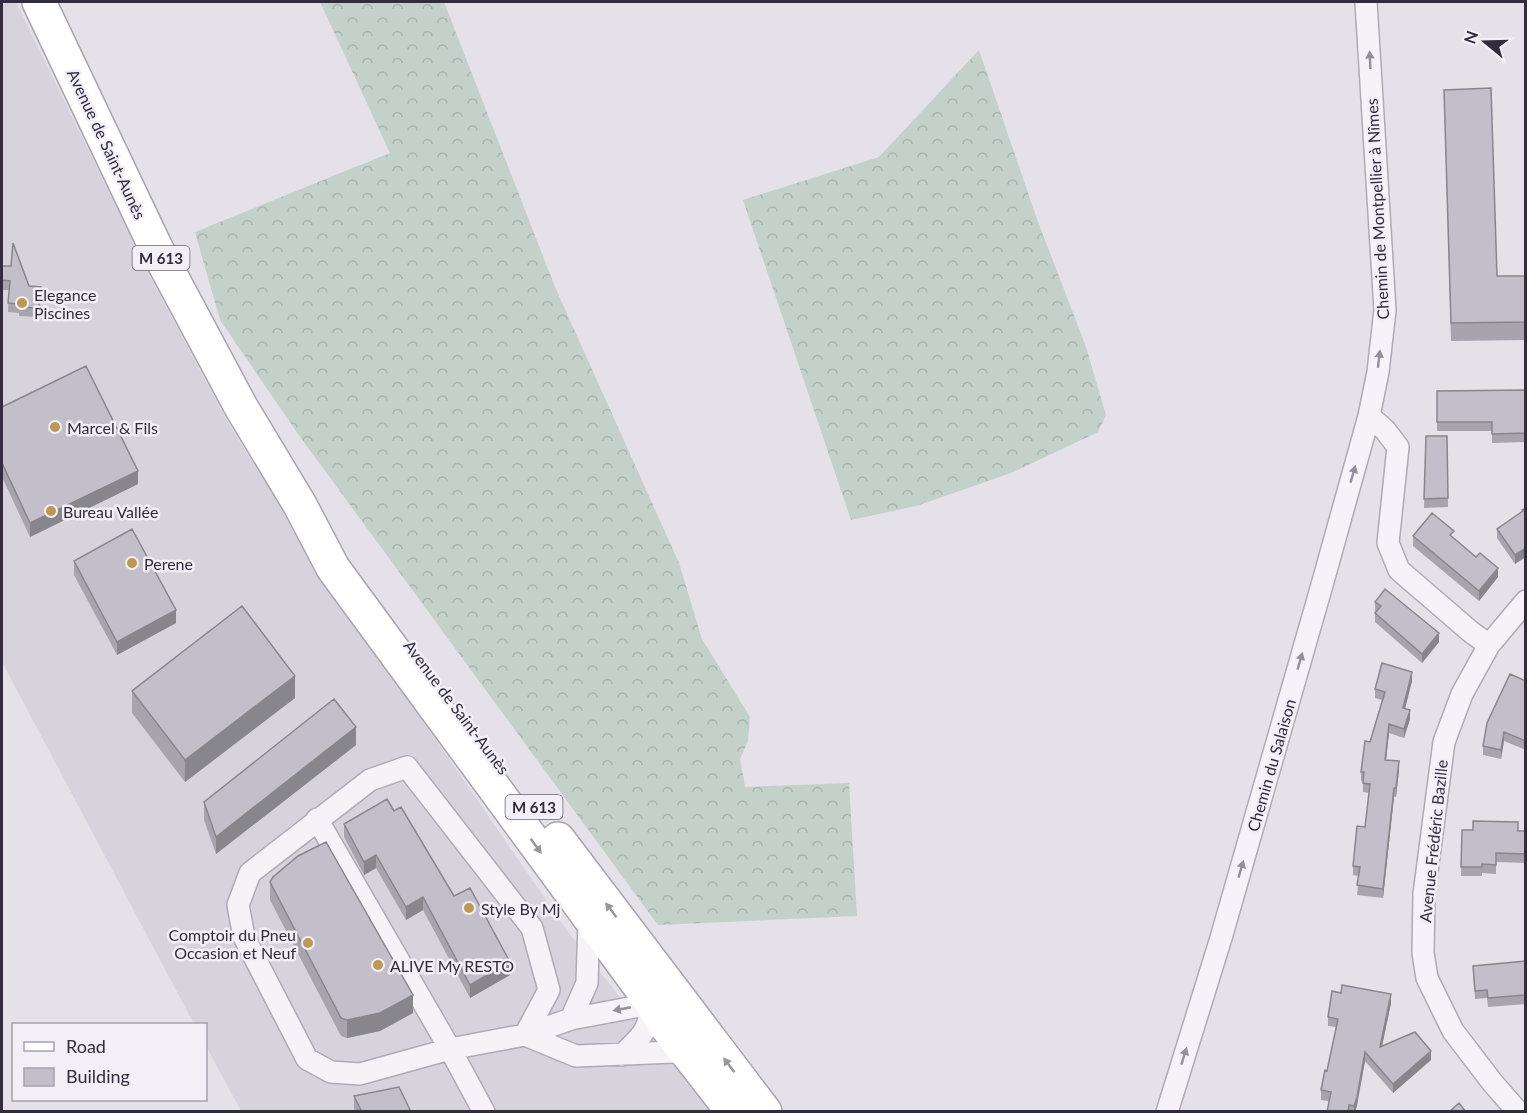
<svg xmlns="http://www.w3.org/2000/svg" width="1527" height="1113" viewBox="0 0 1527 1113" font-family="Lato,sans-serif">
  <defs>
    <pattern id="forest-crowns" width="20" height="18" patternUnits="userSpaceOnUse" patternTransform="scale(1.5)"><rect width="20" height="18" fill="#c3d1ca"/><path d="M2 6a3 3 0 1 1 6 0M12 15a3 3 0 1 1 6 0" fill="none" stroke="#a8b4af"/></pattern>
  </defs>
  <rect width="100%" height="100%" fill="#e4e1e8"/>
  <path fill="#d7d3dd" d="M2,2H16L155,286L227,421L327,581L568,932L711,1111H241L206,1046V1024H194L2,662Z"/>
  <path fill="url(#forest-crowns)" d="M320,2H444L555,287L679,563L702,639L750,717L748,741L740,759L745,787L849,783L857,916L658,925L298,434L220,320L195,232L390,153Z
    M979,50L1038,222L1085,344L1106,415L1098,432L1011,473L916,506L851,520L743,200L879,157Z"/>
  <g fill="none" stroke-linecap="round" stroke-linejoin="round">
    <defs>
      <path id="street" d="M1369,416L1385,430L1398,447L1388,543L1399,570L1471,632L1489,645
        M407,767L532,928L549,990L525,1035L450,1049L360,1074L331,1072L307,1059L244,937L238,905L250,873L370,780Z
        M317,819L450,1049L484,1112
        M661,1002L571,1019L525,1035L576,1056L674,1052L690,1056
        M571,1019L587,983L589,920
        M622,1055C643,1035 649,1031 652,1001
        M1167,1112L1221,938L1322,585L1369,416L1378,372L1385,310L1366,2
        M1518,1112L1492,1082L1453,1031L1427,978L1423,953L1424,894L1444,742L1462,694L1489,645L1526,601"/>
      <path id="primary" d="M39,2L156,248L241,407L300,505L333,568L652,1003L663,1022L733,1112
        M558,839L765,1112"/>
    </defs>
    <use href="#street" stroke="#afaab5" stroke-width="24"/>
    <use href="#primary" stroke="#a8a2b2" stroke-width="36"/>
    <use href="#street" stroke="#f5f3f7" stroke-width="21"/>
    <use href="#primary" stroke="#fff" stroke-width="33"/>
  </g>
  <path fill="#a8a4ae" d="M1444,90L1497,276H1526V340L1451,341Z
    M2,266L29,286L41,296L39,317L19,316V313L8,312L9,290H2Z
    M1526,390V442L1492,443V431H1437V391Z
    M2,407L138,484L30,537L2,477Z
    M1426,436H1447L1448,507L1424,508Z
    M1526,508L1515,564L1497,538V529L1522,512V510Z
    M1413,536L1454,538L1498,577L1479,601L1413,546Z
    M74,561L176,623L117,655L74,575Z
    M1375,602L1439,642L1422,663L1375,622V613L1376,612L1375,611Z
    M1412,681L1405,708L1410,719L1404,738L1389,733L1386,760L1399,770L1396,797H1394L1383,898L1357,895L1359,876L1353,875V866L1365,827L1369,793L1363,792V781H1361V772L1382,700L1375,698V689Z
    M1526,681V750L1504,741L1501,759L1483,755V746Z
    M132,691L295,698L185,782L132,713Z
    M356,745L216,854L204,820V802Z
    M394,811L510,975L470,998L423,910L406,920L376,868L364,875L344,837V824Z
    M1462,830L1526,831V863L1496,862V874L1482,873V876H1461Z
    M270,882L413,1013L380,1031L347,1038L341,1036L270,900Z
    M1526,961V1004L1488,1007L1487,998L1475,999L1473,966Z
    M1391,1003L1382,1046L1431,1060L1393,1093L1365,1061L1355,1112H1327L1329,1101L1321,1100V1090L1327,1071L1336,1027L1328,1026V1017Z
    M354,1096L411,1112H354Z"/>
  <path fill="#88868d" d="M138,471V484L30,537V523Z
    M1526,548V557L1515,564V555Z
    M1498,568V577L1479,601V591Z
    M176,610V623L117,655V642Z
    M1439,633V642L1422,663V654Z
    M1412,672V681L1403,717V708Z
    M295,676V698L185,782V760Z
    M1410,710V719L1404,738V729Z
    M1389,724V733L1385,769V760Z
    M356,727V745L216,854V837Z
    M1504,732V741L1501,759V750Z
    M1399,761V770L1396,797V788Z
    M1394,788V797L1383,898V889Z
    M376,855V868L364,875V862Z
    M423,897V910L406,920V907Z
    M510,962V975L470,998V985Z
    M1391,994V1003L1380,1056V1047Z
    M413,995V1013L380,1031L347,1038V1020Z
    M1431,1051V1060L1393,1093V1084Z
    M1365,1052V1061L1357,1106L1355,1112H1354V1106Z"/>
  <path fill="#c3bfca" stroke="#88868d" stroke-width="1.5" d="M1491,88L1497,276H1526V322L1451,323L1444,90Z
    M13,243L29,286L41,287L39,308L19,307V304L8,303L10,281L2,280V266H11Z
    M86,366L138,471L30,523L2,463V407Z
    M1526,390V433L1492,434V422H1437V391Z
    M1426,436H1447L1448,498L1424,499Z
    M1526,508V548L1515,555L1497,529L1523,511L1522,510Z
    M1432,513L1454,531L1450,535L1476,557L1480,553L1498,568L1479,591L1413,536Z
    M132,529L176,610L117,642L74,561Z
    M1385,589L1439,633L1422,654L1375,613L1381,606L1375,602Z
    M242,606L295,676L185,760L132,691Z
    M1382,663L1412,672L1403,708L1410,710L1404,729L1389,724L1385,760L1399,761L1396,788H1394L1383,889L1357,885L1360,867L1353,866L1357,826L1365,827L1370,784L1363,783L1364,772H1361L1365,741L1370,742L1385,692L1375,689Z
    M1510,674L1526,681V741L1504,732L1501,750L1483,746L1487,723Z
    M334,699L356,727L216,837L204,802Z
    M387,799L394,811L401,807L454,896L470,888L510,962L470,985L423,897L406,907L376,855L364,862L344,824Z
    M1473,821L1518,822V831H1526V854L1496,853V865L1482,864V867H1461L1462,830H1473Z
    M326,842L413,995L380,1013L347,1020L341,1018L270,882L273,877L298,856Z
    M1526,961V995L1488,998L1487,990L1475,991L1473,966Z
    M1342,985L1391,994L1380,1047L1415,1032L1431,1051L1393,1084L1365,1052L1357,1097L1354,1106L1349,1105L1348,1112H1327L1331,1092L1321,1090L1325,1070L1327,1071L1338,1019L1328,1017L1332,991L1341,993Z
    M399,1087L411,1112H362L354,1096Z
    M1459,1103L1466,1112H1449Z"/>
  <defs><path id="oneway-solid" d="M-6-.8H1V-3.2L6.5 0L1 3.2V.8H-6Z" transform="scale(1.5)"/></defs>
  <g fill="#948f9a">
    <use href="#oneway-solid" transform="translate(1370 60) rotate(-93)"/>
    <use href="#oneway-solid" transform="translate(1379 359) rotate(-83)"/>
    <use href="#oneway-solid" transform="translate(1353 474) rotate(-74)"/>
    <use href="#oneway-solid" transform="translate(1300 661) rotate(-74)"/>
    <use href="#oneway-solid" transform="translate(1241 869) rotate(-74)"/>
    <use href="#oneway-solid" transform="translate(622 1009) rotate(169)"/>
    <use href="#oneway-solid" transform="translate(1184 1056) rotate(-73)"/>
  </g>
  <g fill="#99959e">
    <use href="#oneway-solid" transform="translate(536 846) rotate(54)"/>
    <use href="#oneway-solid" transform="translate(611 910) rotate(-127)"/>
    <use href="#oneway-solid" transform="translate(729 1065) rotate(-127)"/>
  </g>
  <g fill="#bf9754" stroke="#f2f0f6" stroke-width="2">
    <circle cx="22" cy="303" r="6"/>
    <circle cx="55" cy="427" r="6"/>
    <circle cx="51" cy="511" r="6"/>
    <circle cx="132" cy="563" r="6"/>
    <circle cx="469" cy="908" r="6"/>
    <circle cx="308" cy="943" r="6"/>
    <circle cx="378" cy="965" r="6"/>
  </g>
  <g text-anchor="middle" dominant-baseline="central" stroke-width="5" stroke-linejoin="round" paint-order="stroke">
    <g fill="#f2f0f6" stroke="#6c6675" stroke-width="1.5">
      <rect x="132.5" y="246" width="57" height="24" rx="4.5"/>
      <rect x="505.5" y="795" width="57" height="24" rx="4.5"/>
    </g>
    <g font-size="15" font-weight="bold" fill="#332b3e">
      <text x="161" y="258">M 613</text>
      <text x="534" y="807">M 613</text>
    </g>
    <g font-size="16" fill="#332b3e" stroke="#f2f0f6">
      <text transform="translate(107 144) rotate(65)">Avenue de Saint-Aunès</text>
      <text transform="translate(1377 209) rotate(-93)">Chemin de Montpellier à Nîmes</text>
      <text transform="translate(457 707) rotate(53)">Avenue de Saint-Aunès</text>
      <text transform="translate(1271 765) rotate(-74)">Chemin du Salaison</text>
      <text transform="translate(1433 841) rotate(-84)">Avenue Frédéric Bazille</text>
    </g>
    <g font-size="16" fill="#332b3e" stroke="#f2f0f6" text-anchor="start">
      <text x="34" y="294">Elegance<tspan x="34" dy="18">Piscines</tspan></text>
      <text x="67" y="427">Marcel &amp; Fils</text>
      <text x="63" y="511">Bureau Vallée</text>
      <text x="144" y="563">Perene</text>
      <text x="481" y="908">Style By Mj</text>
      <text x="296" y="934" text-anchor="end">Comptoir du Pneu<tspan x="296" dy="18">Occasion et Neuf</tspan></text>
      <text x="390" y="965">ALIVE My RESTO</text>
    </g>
  </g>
  <rect width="1527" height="1113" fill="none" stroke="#332b3e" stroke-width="6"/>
  <rect x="12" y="1023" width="195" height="78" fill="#f2f0f6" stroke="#a6a1ac" stroke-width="1.5"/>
  <rect x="24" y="1042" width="30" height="9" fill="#ffffff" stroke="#a6a1ac" stroke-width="1.5"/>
  <text x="66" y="1053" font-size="18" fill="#332b3e">Road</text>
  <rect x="24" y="1068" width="30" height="18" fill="#c3bfca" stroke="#a6a1ac" stroke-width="1.5"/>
  <text x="66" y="1083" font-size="18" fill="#332b3e">Building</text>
  <g transform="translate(1485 42) rotate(289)" stroke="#f2f0f6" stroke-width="4.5" paint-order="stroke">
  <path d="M0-4.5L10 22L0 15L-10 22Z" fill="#332b3e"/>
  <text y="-9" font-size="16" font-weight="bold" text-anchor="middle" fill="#332b3e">N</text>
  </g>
</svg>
